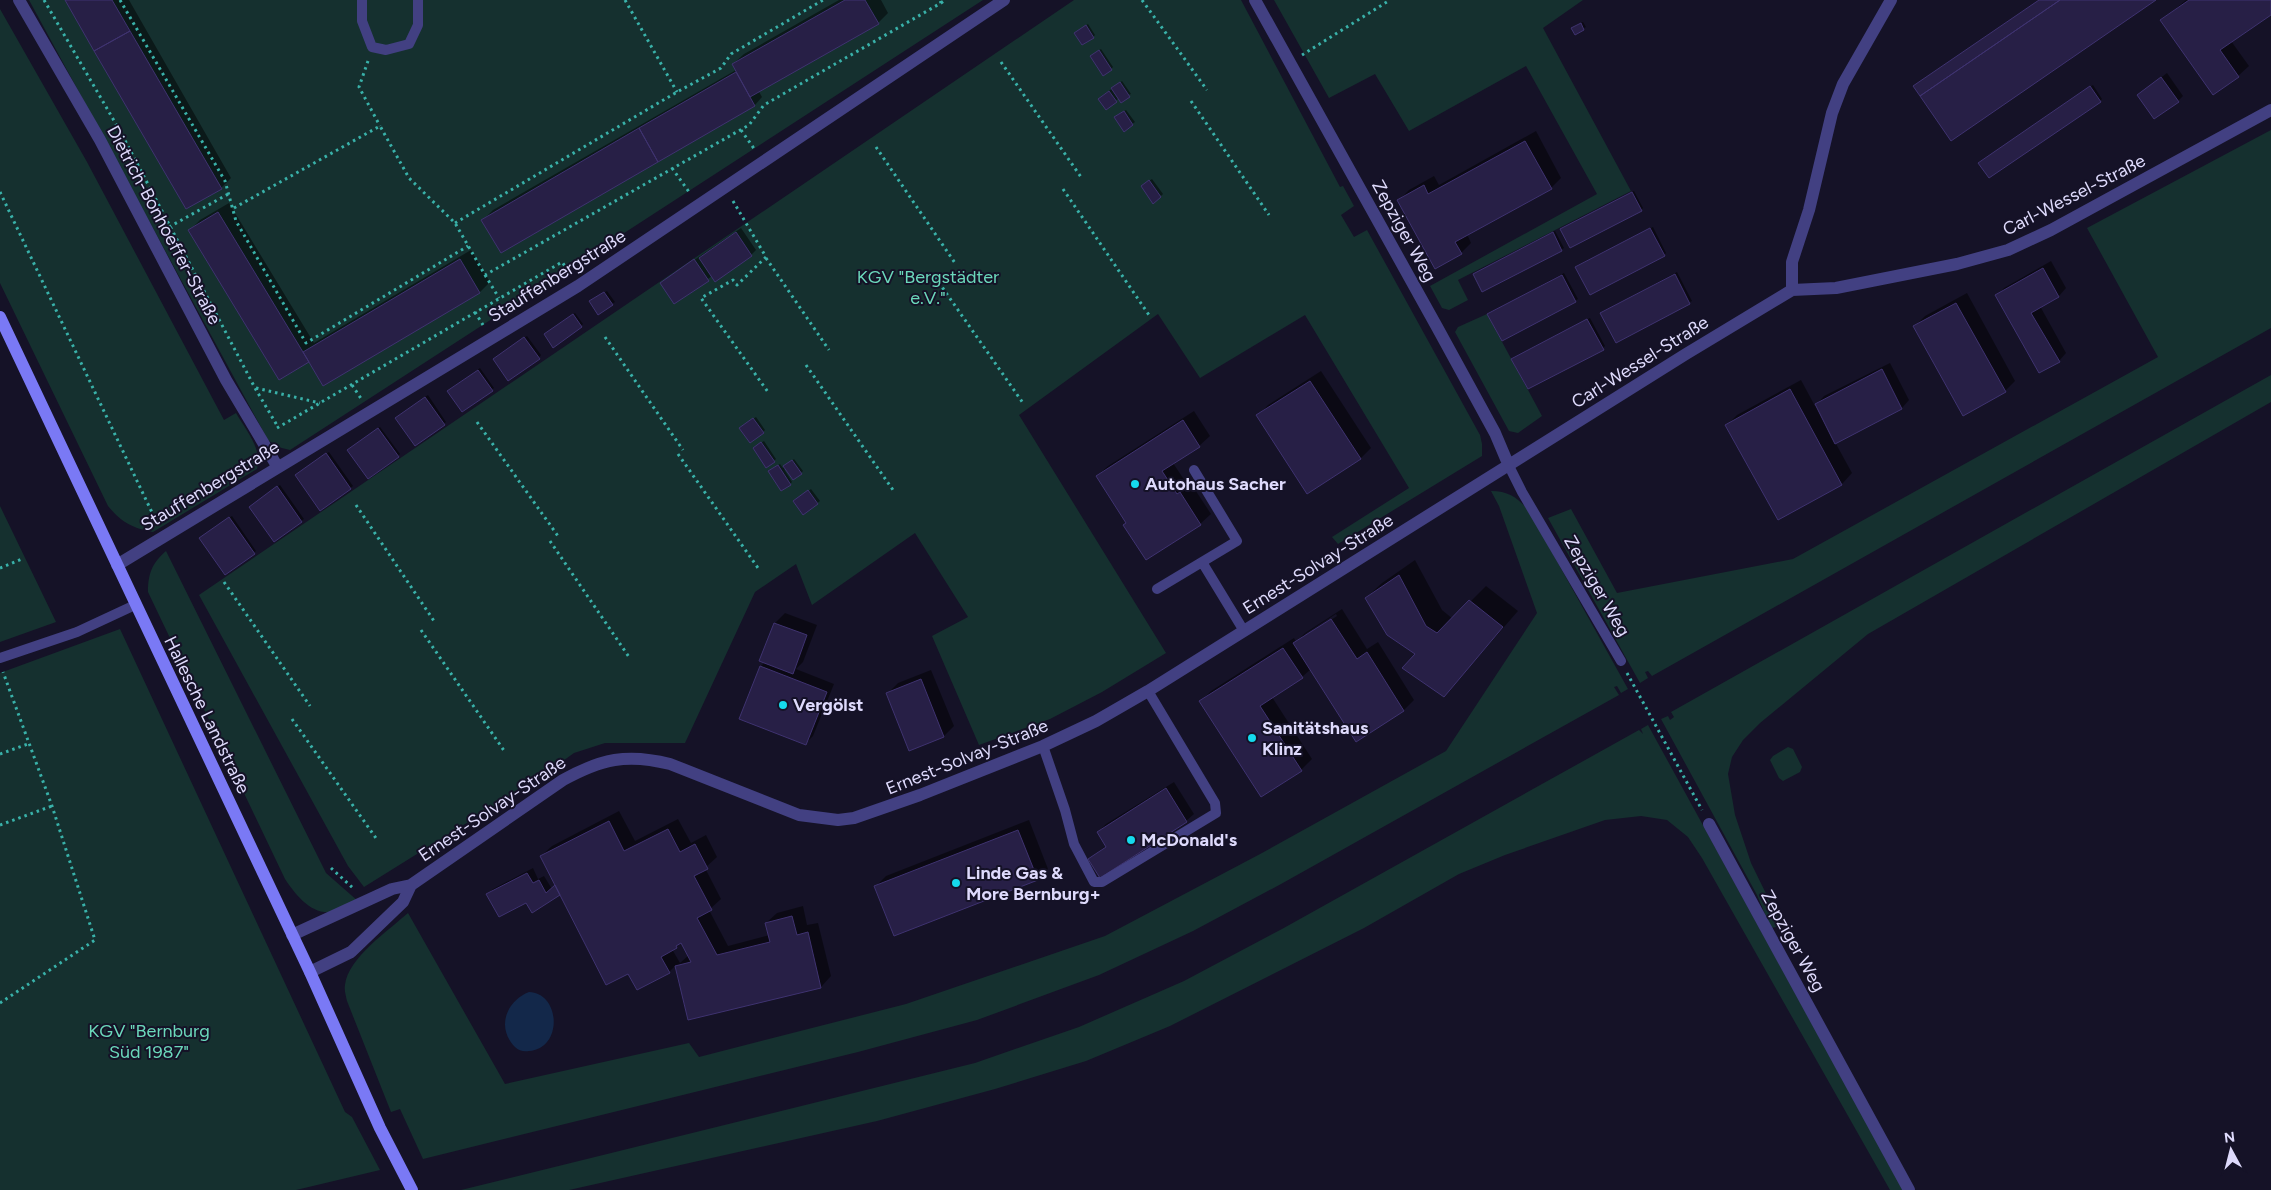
<svg xmlns="http://www.w3.org/2000/svg" width="2271" height="1190" viewBox="0 0 2271 1190" font-family="Figtree,sans-serif">
  <rect width="100%" height="100%" fill="#151227"/>
  <path fill="#15302f" d="M29,0H983L290,450L278,447L268,440Z
    M1074,0H1241L1340,187L1343,186L1354,206L1341,215L1354,237L1367,230L1480,435L1482,444V456L1338,544L1332,537L1409,488L1305,315L1200,378L1158,314L1019,415L1166,653L1102,692L1050,719L979,745L932,636L968,617L915,533L812,605L796,564L755,592L685,743H605L574,753L542,776L364,887L348,866L199,595Z
    M1274,0H1583L1543,28L1631,191L1458,280L1468,300L1449,310L1442,308L1430,286L1597,194L1526,66L1409,131L1375,74L1329,98Z
    M0,9L87,162L224,420L236,413C246,430 263,450 257,469L153,532C132,528 121,522 108,506L0,283Z
    M2271,130V328L1652,676L1648,671L1645,672L1648,678L1640,683L1548,518L1571,509L1617,593L1793,559L2158,357L2087,228Z
    M1487,314L1542,416L1518,433L1509,431L1455,332L1458,327Z
    M2271,375V402L1868,634L1760,723L1743,740L1732,757L1728,774L1735,815L1751,863L1782,926L1771,928L1757,895L1661,719L1668,716L1670,720L1674,717L1671,712Z
    M1491,491C1509,491 1518,498 1529,511L1628,689L1621,693L1617,686L1614,687L1619,695L1281,884L1193,931L1099,975L977,1020L858,1052L423,1159L400,1109L391,1112L347,1001C346,996 344,990 345,985C348,958 389,930 408,913L505,1084L689,1043L699,1057L906,1004L1105,936L1262,853L1446,751L1537,613L1499,506Z
    M0,506L56,622L0,642Z
    M166,551L326,873L359,902C350,905 341,910 332,912C311,915 295,894 285,879L148,592C148,574 152,563 166,551Z
    M120,629L345,1112L352,1117L380,1170L296,1190H0V673Z
    M1648,725L1903,1190H1890L1702,858L1688,837L1667,820L1641,816L1605,820L1505,855L1459,874L1364,928L1170,1026L1086,1061L995,1089L877,1121L569,1190H461L975,1063L1079,1027L1184,981L1282,929L1639,730L1643,734L1641,729Z
    M1788,747L1793,749L1802,767L1800,772L1783,781L1779,778L1770,760L1773,756Z"/>
  <path fill="#13284a" d="M529,992C561,993 563,1049 529,1051C524,1052 519,1051 515,1047C496,1028 506,1001 529,992Z"/>
  <path fill="#0007" fill-rule="evenodd" d="M67,0H129L231,178L221,188Z
    M839,0H881L888,13L878,23L758,90L762,97L755,105L658,160L483,220L493,210L736,70L733,64L744,54Z
    M2186,0H2271V13L2231,41L2249,66L2238,76L2213,94L2161,21Z
    M1583,22L1586,27L1575,33V26Z
    M1088,24L1095,35L1093,37L1078,31Z
    M1101,49L1113,67L1111,69L1093,54Z
    M2167,73L2183,96L2178,101L2138,95Z
    M1122,81L1131,94L1119,98L1106,109L1101,97Z
    M2093,85L2102,99L2100,101L1982,161Z
    M1126,110L1135,122L1124,130L1118,115Z
    M1536,131L1561,178L1551,188L1467,234L1471,243L1461,253L1399,200L1409,190L1434,176L1439,185Z
    M1152,179L1163,194L1161,196L1144,184Z
    M1634,191L1643,208L1641,210L1562,229Z
    M229,203L314,343L471,250L490,282L480,292L323,384L309,360L190,230L200,220Z
    M1653,227L1666,253L1664,255L1579,265Z
    M741,228L756,250L751,255L712,276L675,303L661,283Z
    M1555,231L1564,248L1561,250L1474,274Z
    M2051,261L2066,288L2059,296L2040,306L2066,353L2059,361L1997,296L2004,288Z
    M1677,272L1692,301L1616,342L1601,313Z
    M1564,273L1578,299L1575,301L1489,314Z
    M607,291L615,302L599,313L593,299Z
    M1967,293L2015,381L2005,391L1915,326L1925,316Z
    M575,313L583,324L581,326L548,332Z
    M1590,318L1605,346L1603,348L1512,359Z
    M527,336L541,355L539,358L496,357Z
    M1890,363L1909,400L1902,408L1835,442L1852,473L1842,484L1778,519L1727,425L1737,415L1801,380L1815,406L1824,396Z
    M480,368L494,388L462,411L451,389Z
    M1321,371L1371,448L1361,458L1308,493L1258,416L1268,405Z
    M428,395L446,422L415,444L398,416Z
    M1194,411L1210,436L1199,446L1173,463L1187,484L1190,482L1211,514L1200,524L1127,523L1097,476L1108,466Z
    M756,417L765,430L763,432L743,426Z
    M380,427L400,454L398,456L351,448Z
    M764,441L776,459L774,461L756,446Z
    M329,452L353,486L321,509L299,473Z
    M794,459L803,471L801,473L784,469L792,482L790,484L772,469L780,464L783,468Z
    M280,485L304,519L274,540L253,505Z
    M811,489L820,501L803,514L796,500Z
    M232,516L256,551L226,573L203,536Z
    M1415,560L1442,610L1453,619L1486,586L1518,611L1444,696L1417,654L1366,598L1382,583Z
    M1342,609L1367,649L1378,642L1414,700L1404,710L1356,740L1311,669L1302,677L1272,697L1312,759L1301,770L1261,795L1201,701L1211,691L1294,638L1296,642L1305,633ZM1336,614L1337,616L1305,637V634Z
    M785,613L817,625L803,662L796,669L834,684L813,736L805,744L740,718L761,666L765,662L761,661L775,623Z
    M931,670L954,726L944,736L887,694L898,683Z
    M1174,782L1194,814L1186,821L1089,859L1107,845L1098,832L1106,824Z
    M619,811L635,841L678,819L691,843L706,835L717,857L705,868L721,899L709,910L728,946L770,935L766,923L777,913L803,906L807,925L818,923L831,976L821,987L689,1018L676,965L669,972H628L560,892L527,901L488,894L493,889L533,868L538,879L544,876L552,889L556,885L541,856L552,846ZM682,941L689,955L680,963L672,949Z
    M1029,820L1048,869L1037,879L876,886L886,876Z"/>
  <path fill="#271f46" stroke="#3f3370" d="M65,0H112L130,31L94,51Z
    M845,0H865L879,24L750,97L732,64Z
    M2039,0H2060L1920,96L1913,86Z
    M2060,0H2156L1951,141L1920,96Z
    M2189,0H2271V15L2220,50L2239,77L2213,95L2160,20Z
    M1581,23L1584,30L1575,35L1571,28Z
    M1086,25L1094,38L1082,45L1074,33Z
    M130,31L222,189L186,209L94,51Z
    M1099,50L1112,70L1103,76L1090,56Z
    M736,72L755,106L658,162L639,128Z
    M2161,77L2179,102L2154,119L2137,95Z
    M1120,82L1130,97L1121,103L1111,88Z
    M2090,86L2101,102L1989,178L1978,163Z
    M1109,91L1117,102L1106,110L1098,99Z
    M1124,111L1133,125L1124,132L1114,117Z
    M639,128L658,162L501,253L481,220Z
    M1525,141L1552,189L1455,242L1462,254L1435,269L1397,200L1424,185L1428,194Z
    M1149,180L1161,197L1153,204L1141,186Z
    M1632,192L1642,211L1570,248L1560,229Z
    M218,212L309,362L279,380L188,230Z
    M1650,228L1665,256L1590,295L1575,267Z
    M736,232L752,256L715,282L699,258Z
    M1553,232L1562,251L1482,292L1473,274Z
    M460,259L480,293L323,386L303,352Z
    M694,259L709,281L674,304L660,283Z
    M2043,268L2059,297L2031,313L2060,362L2039,373L1995,295Z
    M1675,274L1690,304L1616,343L1600,313Z
    M1562,275L1576,302L1502,341L1487,314Z
    M604,292L613,305L598,315L589,301Z
    M1956,303L2006,392L1963,416L1913,326Z
    M573,314L582,327L553,348L544,334Z
    M1587,319L1604,350L1528,389L1511,359Z
    M524,337L540,359L508,381L493,359Z
    M1882,369L1902,409L1835,444L1815,404Z
    M478,370L493,391L462,412L447,391Z
    M1310,381L1361,459L1307,494L1256,415Z
    M1790,389L1842,485L1778,520L1725,425Z
    M425,397L445,425L415,446L395,418Z
    M753,418L764,433L750,443L739,428Z
    M1183,420L1200,447L1162,471L1177,494L1180,492L1201,525L1146,560L1123,525L1126,523L1096,476Z
    M378,428L399,457L368,479L347,450Z
    M761,442L775,462L766,468L753,448Z
    M326,453L351,489L320,511L295,475Z
    M792,460L802,474L793,480L783,466Z
    M778,465L791,485L781,491L768,471Z
    M277,486L302,522L274,542L249,507Z
    M808,490L818,504L803,515L793,501Z
    M229,517L255,554L225,575L199,538Z
    M1399,575L1426,626L1437,633L1469,600L1503,627L1444,697L1402,668L1415,654L1387,635L1365,598Z
    M1331,619L1357,659L1367,652L1404,711L1356,742L1293,643Z
    M774,623L807,635L793,674L759,661Z
    M1283,648L1303,678L1260,706L1302,771L1261,797L1199,701Z
    M760,666L827,692L806,745L739,719Z
    M921,679L944,737L909,751L886,693Z
    M1166,788L1187,822L1100,878L1088,859L1106,847L1097,832Z
    M609,821L624,851L668,829L680,852L695,844L708,869L694,876L712,910L697,918L717,955L770,942L765,923L792,916L797,935L808,932L821,988L688,1020L675,966L691,962L681,943L676,946L677,948L661,957L670,973L637,990L628,974L606,985L540,856Z
    M1018,830L1038,880L894,936L874,886Z
    M527,873L533,883L539,880L546,893L555,885L560,895L532,913L526,903L499,917L486,894Z"/>
  <g fill="none" stroke-linecap="round" stroke-linejoin="round">
    <path stroke="#39b1a9" stroke-width="3" stroke-dasharray="2.5 4" stroke-linecap="butt" d="M44,0L120,131L255,388L278,427
      M120,0L225,181L236,221L306,343L468,246
      M625,0L677,92
      M1142,0L1207,90
      M941,3L945,0
      M1302,55L1390,0
      M368,61L359,87L380,126
      M1001,62L1081,177
      M1191,101L1269,215
      M741,130L755,150
      M876,147L955,263
      M672,168L689,192
      M1063,189L1149,315
      M0,192L157,523
      M733,201L766,257L737,285L733,280L701,298L768,392
      M234,208L380,126L409,178L455,223L485,275L749,125L764,105L941,3L940,0
      M455,223L677,92L721,68L731,54L823,0
      M169,227L230,193
      M766,258L829,350
      M485,275L499,298
      M935,277L1023,403
      M475,312L483,325
      M605,337L683,450
      M806,365L893,490
      M352,385L362,400
      M256,388L320,403
      M477,422L558,536
      M277,428L562,262L570,273
      M678,454L758,568
      M356,505L434,621
      M550,541L629,657
      M0,568L22,559
      M224,582L310,706
      M421,630L505,752
      M1627,673L1702,810
      M292,719L378,841
      M0,754L28,744
      M0,825L52,806
      M331,868L354,889
      M0,1003L95,940L52,806L3,672"/>
    <path stroke="#424082" stroke-width="10" d="M362,0V21L372,47L386,50L409,44L418,25V0
      M1509,466L1522,492L1621,661
      M1202,562L1244,631
      M1157,589L1237,541L1194,470
      M0,658L77,632L135,605
      M1043,746L1065,810L1074,844L1094,882H1102L1216,813L1215,803L1148,691"/>
    <path stroke="#424082" stroke-width="12" d="M19,0L100,140L226,380L277,466
      M1255,0L1437,327L1495,433L1509,466
      M1792,290V262L1809,210L1832,113L1843,84L1891,0
      M117,565L578,286L1004,0
      M1709,824L1909,1190
      M292,935L392,889L411,885L563,780C601,759 627,753 670,764L799,815L838,820L854,818L920,795L1043,746L1096,721L1148,691L1686,354L1792,290L1836,288L1957,264L2008,250L2051,230L2271,110
      M310,972L351,952L403,902L411,885"/>
    <path stroke="#7a79f5" stroke-width="12" d="M0,317L310,972L380,1128L412,1190"/>
  </g>
  <g fill="#15daed" stroke="#151227" stroke-width="2">
    <circle cx="1135" cy="484" r="5"/>
    <circle cx="783" cy="705" r="5"/>
    <circle cx="1252" cy="738" r="5"/>
    <circle cx="1131" cy="840" r="5"/>
    <circle cx="956" cy="883" r="5"/>
  </g>
  <g text-anchor="middle" dominant-baseline="central" stroke-width="4" stroke-linejoin="round" paint-order="stroke">
    <g font-size="18" fill="#dedafc" stroke="#151227">
      <text transform="translate(2074 195) rotate(-27)">Carl-Wessel-Straße</text>
      <text transform="translate(164 225) rotate(62)">Dietrich-Bonhoeffer-Straße</text>
      <text transform="translate(1404 231) rotate(61)">Zepziger Weg</text>
      <text transform="translate(557 276) rotate(-32)">Stauffenbergstraße</text>
      <text transform="translate(1640 362) rotate(-32)">Carl-Wessel-Straße</text>
      <text transform="translate(210 486) rotate(-31)">Stauffenbergstraße</text>
      <text transform="translate(1318 564) rotate(-32)">Ernest-Solvay-Straße</text>
      <text transform="translate(1597 586) rotate(60)">Zepziger Weg</text>
      <text transform="translate(207 715) rotate(64)">Hallesche Landstraße</text>
      <text transform="translate(967 757) rotate(-22)">Ernest-Solvay-Straße</text>
      <text transform="translate(492 809) rotate(-34)">Ernest-Solvay-Straße</text>
      <text transform="translate(1793 941) rotate(61)">Zepziger Weg</text>
    </g>
    <g font-size="18" fill="#6bd8bb" stroke="#151227">
      <text x="928" y="277">KGV "Bergstädter<tspan x="928" dy="21">e.V."</tspan></text>
      <text x="149" y="1031">KGV "Bernburg<tspan x="149" dy="21">Süd 1987"</tspan></text>
    </g>
    <g font-size="18" font-weight="bold" fill="#dedafc" stroke="#151227" text-anchor="start">
      <text x="1145" y="484">Autohaus Sacher</text>
      <text x="793" y="705">Vergölst</text>
      <text x="1262" y="728">Sanitätshaus<tspan x="1262" dy="21">Klinz</tspan></text>
      <text x="1141" y="840">McDonald's</text>
      <text x="966" y="873">Linde Gas &amp;<tspan x="966" dy="21">More Bernburg+</tspan></text>
    </g>
  </g>
  <g transform="translate(2231 1150) rotate(353)" stroke="#151227" stroke-width="4" paint-order="stroke">
  <path d="M0-4L9 19L0 12L-9 19Z" fill="#dedafc"/>
  <text y="-8" font-size="14" font-weight="bold" text-anchor="middle" fill="#dedafc">N</text>
  </g>
</svg>
